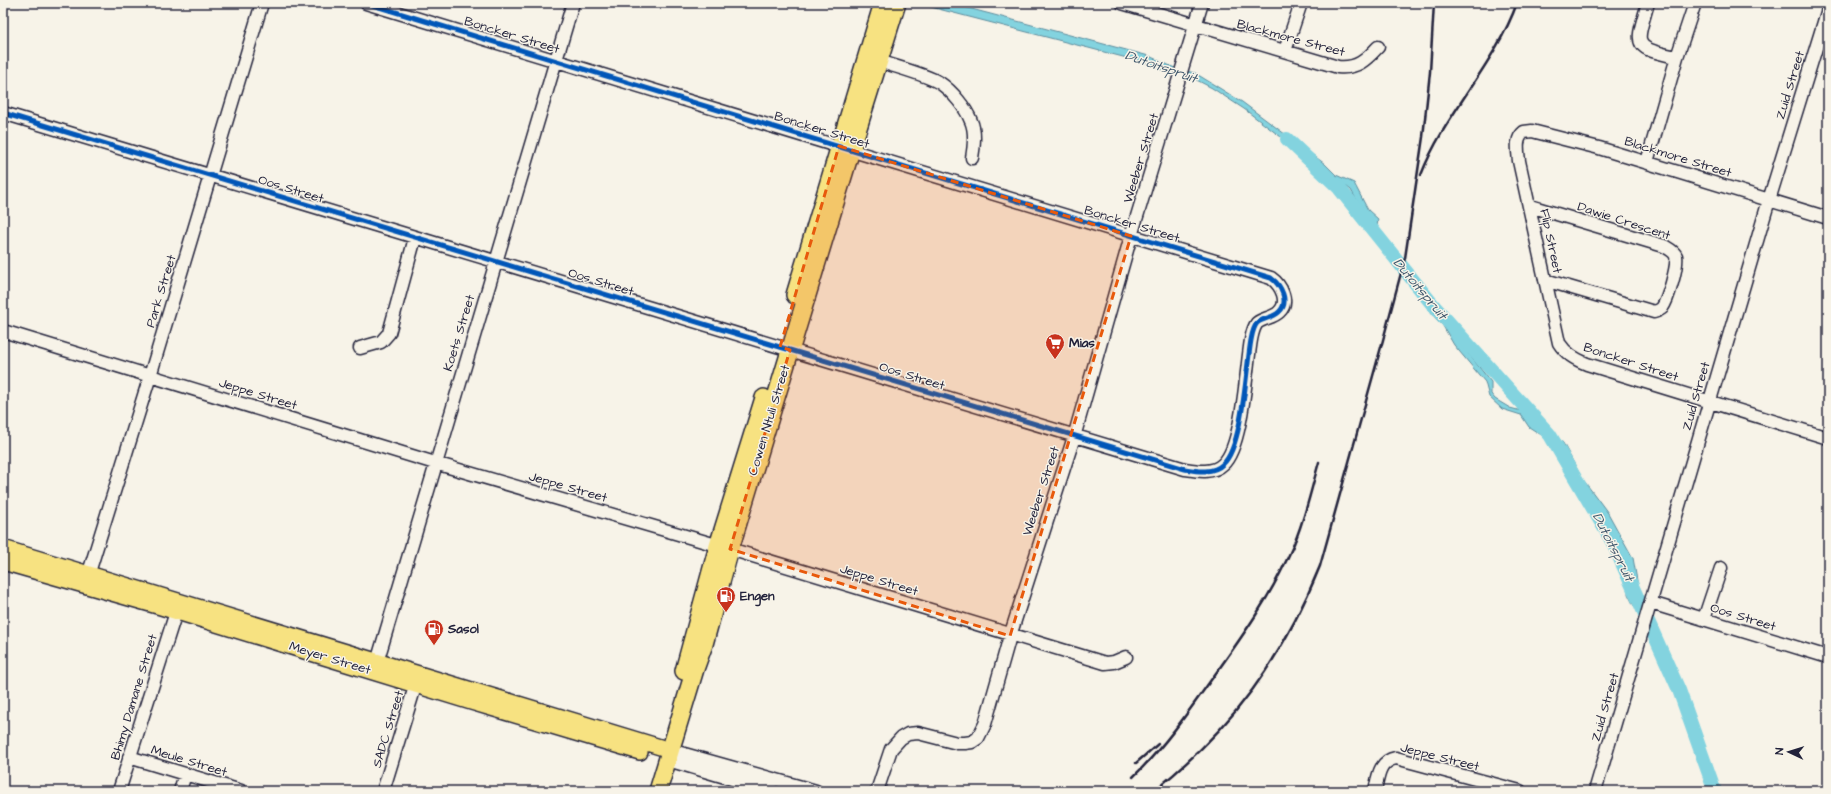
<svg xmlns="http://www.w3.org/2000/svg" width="1831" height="794" viewBox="0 0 1831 794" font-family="'Architects Daughter',sans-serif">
  <rect width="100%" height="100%" fill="#f7f3e8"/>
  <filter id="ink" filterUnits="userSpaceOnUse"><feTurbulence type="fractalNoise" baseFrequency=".025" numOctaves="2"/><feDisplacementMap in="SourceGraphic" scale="8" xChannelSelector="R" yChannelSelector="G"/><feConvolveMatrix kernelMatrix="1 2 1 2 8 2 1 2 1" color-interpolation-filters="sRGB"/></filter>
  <g filter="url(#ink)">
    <path fill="#83d3df" stroke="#5c8c9d" d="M907,3H942L964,7L1149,56L1177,69L1195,73L1242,102L1325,164L1336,175L1354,183L1368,210L1378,219L1377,227L1360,206L1351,190L1244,109L1212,88L1187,75L1175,77L1150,64L927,6Z
      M1437,305L1446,318L1460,343L1491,382V394L1495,399L1510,408L1525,412L1534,425L1541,430L1553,432L1563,443L1582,478L1608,513L1633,558L1640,597L1645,605L1641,612L1634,606L1628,594V566L1617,541L1560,447L1529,427L1521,415L1502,409L1489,397L1485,382L1454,345L1443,326L1429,311Z"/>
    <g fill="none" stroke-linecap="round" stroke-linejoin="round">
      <path stroke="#83d3df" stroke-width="14" d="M1287,139L1339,188L1433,305L1550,435L1612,541L1679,690L1715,791"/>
      <defs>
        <path id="minor" d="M1122,3L1338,67C1357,69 1366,60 1378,47
          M1648,3C1636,45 1631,48 1677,57
          M1285,51L1301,3
          M879,61C896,67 925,74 940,83C952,91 966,108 971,121C976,132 974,147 972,158
          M3,113L1185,469C1197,471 1213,474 1223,464C1243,446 1246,368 1251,340C1252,335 1253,328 1257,323C1263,318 1273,318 1279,312C1290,302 1281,285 1271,278L366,3
          M1647,162L1677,57L1695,3
          M1530,206L1664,246C1669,249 1674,251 1676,256C1678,266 1668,300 1662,308C1660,310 1657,311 1654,312L1545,280
          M1828,218L1599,148L1532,131L1524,132C1515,139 1518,151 1519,161L1559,343C1566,354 1575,359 1587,364L1828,438
          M3,331L435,463L730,549L1105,663L1114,662L1126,657
          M360,348L381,342L389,333L415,238
          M86,582L150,376L262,3
          M1651,603L1828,657
          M1704,619L1721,568
          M375,669L573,3
          M670,750L816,791
          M129,757L241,791
          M668,760L772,791
          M119,791L176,612
          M180,791L185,774
          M383,791L418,677
          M877,791L891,749L901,738L908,734L918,733L957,743H965L972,742L978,738L985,724L1010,636L1074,437L1131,236L1202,3
          M1375,791C1378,777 1379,761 1396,758L1520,791
          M1595,791L1769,200L1828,9"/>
        <path id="major" d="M3,548L670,750
          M3,562L161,607L471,702L640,752"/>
        <path id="highway" d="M795,295L883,3
          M684,671L718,546L764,398
          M658,791L695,669L704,644L730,549L851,150L897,3"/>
      </defs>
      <use href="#minor" stroke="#22223b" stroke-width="15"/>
      <use href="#major" stroke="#22223b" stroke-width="18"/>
      <use href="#highway" stroke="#22223b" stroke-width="20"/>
      <use href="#minor" stroke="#f7f3e8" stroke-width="12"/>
      <use href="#major" stroke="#f7e281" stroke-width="15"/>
      <use href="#highway" stroke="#f7e281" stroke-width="17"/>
      <path stroke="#22223b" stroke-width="2.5" d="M1421,175C1445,113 1495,65 1517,3
        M1136,763L1158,744
        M1133,777C1163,748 1187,714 1211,680C1242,637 1272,595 1293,546C1305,519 1311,490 1319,462
        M1154,791C1233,727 1282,660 1320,566L1383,340L1405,258L1423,137L1430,72L1434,3"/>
      <defs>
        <path id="cycleway" d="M3,113L1185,469C1197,471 1213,474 1223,464C1243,446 1246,368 1251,340C1252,335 1253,328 1257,323C1263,318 1273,318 1279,312C1290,302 1281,285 1271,278L366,3"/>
      </defs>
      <use href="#cycleway" stroke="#f7f3e8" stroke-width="8"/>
      <use href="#cycleway" stroke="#0057b8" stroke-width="5"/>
    </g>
  </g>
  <path fill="#e8590c" fill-opacity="0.2" stroke="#e8590c" stroke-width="3" stroke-dasharray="8 5" stroke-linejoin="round" d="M839,146L1131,236L1010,636L730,549L790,350L780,347Z"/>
  <defs>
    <symbol id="supermarket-pin" viewBox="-11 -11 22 30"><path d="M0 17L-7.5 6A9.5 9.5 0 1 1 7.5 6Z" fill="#c8321e" stroke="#f7f3e8"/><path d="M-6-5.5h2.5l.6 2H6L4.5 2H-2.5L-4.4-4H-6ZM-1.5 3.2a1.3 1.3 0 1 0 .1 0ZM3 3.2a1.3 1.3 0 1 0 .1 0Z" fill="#fff"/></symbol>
    <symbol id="fuel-pin" viewBox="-11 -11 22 30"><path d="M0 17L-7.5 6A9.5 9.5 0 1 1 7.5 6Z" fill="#c8321e" stroke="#f7f3e8"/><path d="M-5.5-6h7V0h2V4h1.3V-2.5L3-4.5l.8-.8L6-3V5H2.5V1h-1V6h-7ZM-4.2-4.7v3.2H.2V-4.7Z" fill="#fff"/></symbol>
  </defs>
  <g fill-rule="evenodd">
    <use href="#supermarket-pin" x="1044" y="332" width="22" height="30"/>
    <use href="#fuel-pin" x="715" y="585" width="22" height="30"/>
    <use href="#fuel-pin" x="423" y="618" width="22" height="30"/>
  </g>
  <g text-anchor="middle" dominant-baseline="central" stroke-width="3" stroke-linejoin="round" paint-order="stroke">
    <g font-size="13" fill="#22223b" stroke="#f7f3e8">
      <text transform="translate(512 35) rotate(17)">Boncker Street</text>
      <text transform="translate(1291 38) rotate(15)">Blackmore Street</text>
      <text transform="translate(1790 85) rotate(-73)">Zuid Street</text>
      <text transform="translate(822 130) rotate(17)">Boncker Street</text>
      <text transform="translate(1678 157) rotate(17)">Blackmore Street</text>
      <text transform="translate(1141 158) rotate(-73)">Weeber Street</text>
      <text transform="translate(291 189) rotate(17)">Oos Street</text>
      <text transform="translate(1624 221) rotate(18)">Dawie Crescent</text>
      <text transform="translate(1132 224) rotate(17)">Boncker Street</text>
      <text transform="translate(1551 241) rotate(78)">Flip Street</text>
      <text transform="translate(601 282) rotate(17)">Oos Street</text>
      <text transform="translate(161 291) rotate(-73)">Park Street</text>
      <text transform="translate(459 333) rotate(-73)">Koets Street</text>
      <text transform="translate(1631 362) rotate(18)">Boncker Street</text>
      <text transform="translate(912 376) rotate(17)">Oos Street</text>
      <text transform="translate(258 394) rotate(17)">Jeppe Street</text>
      <text transform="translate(1696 396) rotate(-74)">Zuid Street</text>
      <text transform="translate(769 420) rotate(-73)">Cowen Ntuli Street</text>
      <text transform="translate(568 487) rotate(16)">Jeppe Street</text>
      <text transform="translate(1041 491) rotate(-72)">Weeber Street</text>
      <text transform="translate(879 580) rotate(17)">Jeppe Street</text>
      <text transform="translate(1743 617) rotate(17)">Oos Street</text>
      <text transform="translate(330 658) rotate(17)">Meyer Street</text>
      <text transform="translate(134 697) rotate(-73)">Bhimy Damane Street</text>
      <text transform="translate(1605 707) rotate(-74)">Zuid Street</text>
      <text transform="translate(388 729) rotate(-73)">SADC Street</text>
      <text transform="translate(1440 757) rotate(14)">Jeppe Street</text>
      <text transform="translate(189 761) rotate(17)">Meule Street</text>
    </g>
    <g font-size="13" font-weight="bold" fill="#22223b" stroke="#f7f3e8" text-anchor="start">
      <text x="1069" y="343">Mias</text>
      <text x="740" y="596">Engen</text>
      <text x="448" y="629">Sasol</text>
    </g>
    <g font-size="14" font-style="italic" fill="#3f576c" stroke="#f7f3e8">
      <text transform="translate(1161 67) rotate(19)">Dutoitspruit</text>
      <text transform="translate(1420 289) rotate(50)">Dutoitspruit</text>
      <text transform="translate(1613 547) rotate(63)">Dutoitspruit</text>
    </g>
  </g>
  <rect width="1831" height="794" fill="none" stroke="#f7f3e8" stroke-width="16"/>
  <rect x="8" y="8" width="1815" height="778" fill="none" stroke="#22223b" stroke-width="1.5" filter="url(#ink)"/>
  <g transform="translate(1789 752) rotate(274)" stroke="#f7f3e8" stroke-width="3" paint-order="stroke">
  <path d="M0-3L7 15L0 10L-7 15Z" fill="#22223b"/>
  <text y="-6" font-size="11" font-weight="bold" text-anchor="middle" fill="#22223b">N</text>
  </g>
</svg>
